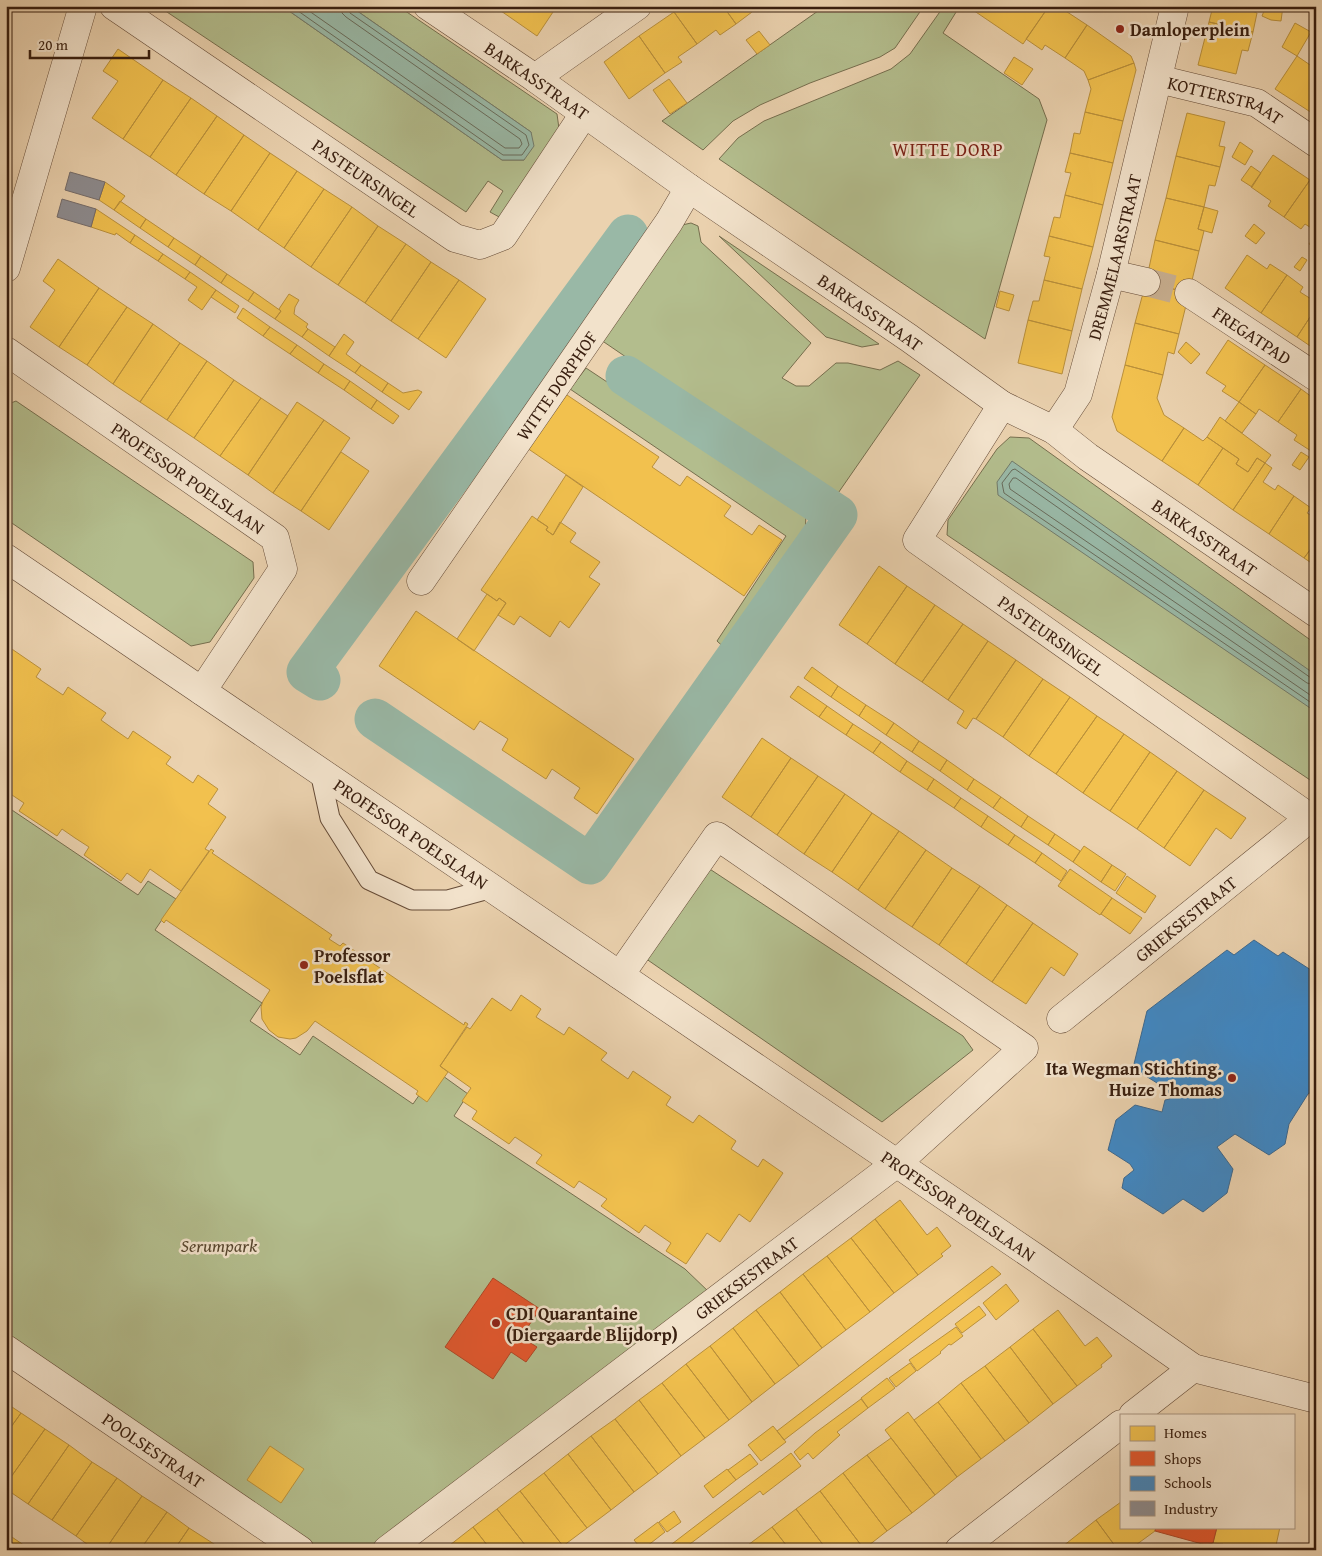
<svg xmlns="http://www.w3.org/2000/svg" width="1322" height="1556" viewBox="0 0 1322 1556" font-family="'Gentium Book Plus',serif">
  <rect width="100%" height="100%" fill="#ebd2af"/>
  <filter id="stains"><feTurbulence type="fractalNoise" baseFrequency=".004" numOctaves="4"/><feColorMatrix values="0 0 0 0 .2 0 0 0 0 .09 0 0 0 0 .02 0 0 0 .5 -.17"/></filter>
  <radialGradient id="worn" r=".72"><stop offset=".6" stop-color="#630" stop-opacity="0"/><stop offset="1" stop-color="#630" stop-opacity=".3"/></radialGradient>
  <path fill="#b3bd8d" stroke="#766e4e" d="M158,6H282L502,160H524L531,132L350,6H398L557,114L560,136L501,218L490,212L503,191L488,181L466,212Z
    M825,6H901L907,10L909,6H924L895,48L880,57L810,83L760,105L733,121L703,150L662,121Z
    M944,6H955L958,9L943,33L1039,99L1047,120L985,339L719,159L738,138L764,121L891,69L910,54Z
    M691,223L698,226L701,242L811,343L782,378L796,386H809L836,363H848L880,370L898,361L920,375L834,499L601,340L682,225Z
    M719,236L879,344L862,347L826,337Z
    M586,368L806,514L805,537L730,653L717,641L786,536L570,389Z
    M16,401L253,562L254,578L210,642L191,646L6,519V405Z
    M1010,437L1029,438L1316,644V784L947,535L948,520L997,449Z
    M6,806L138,895L148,881L176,899L155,930L262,1003L250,1021L300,1055L313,1036L413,1104L436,1071L468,1094L454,1116L685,1269L710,1293L380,1550H284L6,1354Z
    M693,858L963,1036L973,1050L882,1122L629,947Z"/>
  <path fill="#99b8a6" stroke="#727a6a" d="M282,6H350L531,132L534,146L524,160H502Z
    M1012,461L1316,675V712L998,495L997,482Z"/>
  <path fill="#f2c14e" stroke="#ba903b" d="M6,6H13L6,16Z
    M493,6H504L501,11Z
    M504,6H557L537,36L501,11Z
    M682,6H723L736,24L720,35L716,30L697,44L674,12Z
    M723,6H750L749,7L752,12L736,24Z
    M967,6H1049L1023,44Z
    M1049,6H1058L1087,25L1065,58L1045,45L1042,50L1026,39Z
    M1213,6H1253L1252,11L1257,13L1253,32L1209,22Z
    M1266,6H1283L1281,21L1271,20L1262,16Z
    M674,12L697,44L678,57L682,62L665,73L639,36Z
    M1209,22L1253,32L1248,51L1242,50L1236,74L1198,65Z
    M1295,23L1311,32L1297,56L1282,47Z
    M1087,25L1131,56L1134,63L1088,80L1084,71L1065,58Z
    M759,31L770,45L757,54L746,40Z
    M639,36L665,73L629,99L604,62Z
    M118,49L163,80L123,139L92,118L118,81L103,71Z
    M1297,56L1316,69V108L1312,113L1275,89Z
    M1014,57L1033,69L1022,85L1004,73Z
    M1134,63L1136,70L1123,121L1085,112L1091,89L1088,80Z
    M669,79L687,103L670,114L653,90Z
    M163,80L191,98L150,157L123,139Z
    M191,98L217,116L176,175L150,157Z
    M1085,112L1123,121L1113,163L1070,153L1074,133L1080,134Z
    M1187,113L1225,122L1219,146L1225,147L1220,167L1176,156Z
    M217,116L244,135L204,194L176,175Z
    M244,135L270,153L231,211L204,194Z
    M1240,142L1253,151L1245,165L1232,157Z
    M270,153L297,171L258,230L231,211Z
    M1070,153L1113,163L1103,205L1065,195L1071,173L1065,172Z
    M1273,155L1310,180L1284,217L1268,206L1271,201L1251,187Z
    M1176,156L1220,167L1215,186L1209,185L1204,207L1166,198Z
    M1251,166L1261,173L1252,187L1241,180Z
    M297,171L324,189L284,248L258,230Z
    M1310,180L1316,184V231L1305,224L1301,229L1284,217Z
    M105,182L125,196L114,210L99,200Z
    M324,189L352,207L311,267L284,248Z
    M1065,195L1103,205L1093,247L1049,236L1054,217L1060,218Z
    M1166,198L1204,207L1198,229L1204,231L1199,251L1155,240Z
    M120,201L146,219L140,228L114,210Z
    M352,207L378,226L338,285L311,267Z
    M1204,207L1218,211L1212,233L1198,229Z
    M96,209L135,235L130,243L116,233L115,235L91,227Z
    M146,219L174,238L168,247L140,228Z
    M1254,224L1265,233L1256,244L1245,236Z
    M378,226L406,244L365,303L338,285Z
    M135,235L163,254L158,261L130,243Z
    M1316,235V249L1309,244Z
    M1049,236L1093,247L1082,289L1044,280L1050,257L1044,256Z
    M174,238L201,256L195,265L168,247Z
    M1155,240L1199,251L1189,293L1146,282Z
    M406,244L431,262L391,321L365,303Z
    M163,254L190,272L185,279L158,261Z
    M1247,255L1267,269L1270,264L1287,275L1261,313L1225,288Z
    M201,256L227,274L221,283L195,265Z
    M1302,257L1307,260L1300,271L1294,267Z
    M58,259L99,288L59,347L30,327L55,290L43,281Z
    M431,262L459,280L418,339L391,321Z
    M190,272L216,290L202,310L188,300L197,287L185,279Z
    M227,274L254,292L248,301L221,283Z
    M1287,275L1303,287L1300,292L1316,302V308L1297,337L1261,313Z
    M459,280L486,299L446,358L418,339Z
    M1044,280L1082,289L1072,331L1028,320L1033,301H1039Z
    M1146,282L1189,293L1179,334L1135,323Z
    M99,288L127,307L87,365L59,347Z
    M216,290L239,306L235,313L211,297Z
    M1000,291L1014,295L1009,311L996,307Z
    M254,292L281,311L275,319L248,301Z
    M289,294L299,300L295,307L294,314L308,324L306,327L308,329L302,337L275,319L281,311L279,309Z
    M127,307L153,324L113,384L87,365Z
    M243,308L270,327L263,336L237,318Z
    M1316,308V350L1297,337Z
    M1028,320L1072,331L1062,374L1018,363Z
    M1135,323L1179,334L1174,354L1168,352L1163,375L1125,365Z
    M153,324L180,343L140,402L113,384Z
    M270,327L297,345L290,354L263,336Z
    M308,329L335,347L329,356L302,337Z
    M344,334L354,342L346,354L361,365L355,373L329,356Z
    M1228,340L1265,365L1239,402L1222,391L1226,386L1206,373Z
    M1186,342L1200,354L1191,364L1178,352Z
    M180,343L207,361L167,420L140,402Z
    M297,345L324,364L318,373L290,354Z
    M207,361L234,380L194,438L167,420Z
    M324,364L350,381L344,390L318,373Z
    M361,365L388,383L382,392L355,373Z
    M1125,365L1163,375L1157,398L1164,415L1184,428L1162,461L1117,431L1112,417Z
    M1265,365L1301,389L1278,422L1259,409L1256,414L1239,402Z
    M234,380L261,398L220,456L194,438Z
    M350,381L377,400L371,409L344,390Z
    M388,383L403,393L418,390L422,392L409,410L382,392Z
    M1301,389L1316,400V444L1311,451L1294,440L1297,435L1278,422Z
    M564,393L659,457L652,467L680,486L687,476L731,506L724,516L752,535L759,525L782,540L744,596L527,448Z
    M261,398L288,416L248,475L220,456Z
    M377,400L399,416L393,424L371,409Z
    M297,402L324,420L273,493L248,475Z
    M1239,402L1256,414L1242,433L1225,421Z
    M1220,417L1271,455L1265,463L1257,458L1248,472L1236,464L1239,459L1207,437Z
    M324,420L350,438L301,511L273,493Z
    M1184,428L1203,441L1207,437L1223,448L1198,485L1162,461Z
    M1316,444V455L1311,451Z
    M1223,448L1239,459L1236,464L1248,472L1257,458L1265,463L1233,510L1198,485Z
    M341,452L369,471L329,530L301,511Z
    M1301,452L1309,457L1300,470L1292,465Z
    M1265,463L1272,468L1263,482L1275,490L1278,485L1294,496L1269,534L1233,510Z
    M566,475L583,487L553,535L546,530L548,527L537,520Z
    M1294,496L1311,508L1307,513L1316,518V542L1304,558L1269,534Z
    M532,516L548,527L546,530L553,535L560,522L576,533L570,542L600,562L589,577L600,584L569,628L560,621L550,637L520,616L514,625L498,615L506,603L499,598L497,601L481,590Z
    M1316,542V566L1304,558Z
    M879,566L907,586L867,644L839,625Z
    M907,586L935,605L895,664L867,644Z
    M487,594L497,601L499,598L506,603L474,651L457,639Z
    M935,605L963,624L922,682L895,664Z
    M416,611L634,759L597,814L574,798L580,788L552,769L546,779L502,750L508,739L480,721L474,730L379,666Z
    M963,624L988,641L948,700L922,682Z
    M988,641L1016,660L976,719L973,718L966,729L957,723L964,711L948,700Z
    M6,645L41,669L36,677L63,695L68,687L106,713L101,720L115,730L128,739L133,731L171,757L166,764L193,783L198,775L218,789L208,804L226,817L205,849L209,851L181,891L150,869L141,883L127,873L121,881L84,855L89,847L75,838L62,829L57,836L19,811L24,803L6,791Z
    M1016,660L1043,679L1003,737L976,719Z
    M812,667L838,686L831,697L804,678Z
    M1043,679L1070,697L1029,756L1003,737Z
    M798,686L827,706L819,717L790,697Z
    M838,686L866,705L859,716L831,697Z
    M1070,697L1097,716L1056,774L1029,756Z
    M866,705L894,723L886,735L859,716Z
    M827,706L853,724L846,735L819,717Z
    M1097,716L1124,734L1083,793L1056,774Z
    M894,723L919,741L912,752L886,735Z
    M853,724L881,742L873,753L846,735Z
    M1124,734L1150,752L1110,811L1083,793Z
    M762,738L791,758L751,817L722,797Z
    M919,741L947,760L940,771L912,752Z
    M881,742L907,761L900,772L873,753Z
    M1150,752L1177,771L1137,829L1110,811Z
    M791,758L818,776L777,835L751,817Z
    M947,760L974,779L967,790L940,771Z
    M907,761L934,779L927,790L900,772Z
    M1177,771L1204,790L1164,848L1137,829Z
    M818,776L845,794L804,854L777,835Z
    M934,779L961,798L954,808L927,790Z
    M974,779L1001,797L993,808L967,790Z
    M1204,790L1246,818L1231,839L1216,828L1190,866L1164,848Z
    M845,794L872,813L832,872L804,854Z
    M1001,797L1028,816L1021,827L993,808Z
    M961,798L988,816L981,827L954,808Z
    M872,813L899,831L858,890L832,872Z
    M988,816L1015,835L1008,845L981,827Z
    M1028,816L1055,834L1048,845L1021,827Z
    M899,831L926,850L885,909L858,890Z
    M1055,834L1080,851L1073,862L1048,845Z
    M1015,835L1042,853L1035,863L1008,845Z
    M1084,846L1112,865L1101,882L1073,862Z
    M211,849L214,851L212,853L332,935L329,939L340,946L343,943L464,1025L465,1022L468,1024L440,1066L448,1072L427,1102L416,1094L418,1091L315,1021L307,1031L296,1038L290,1039L278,1037L269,1030L262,1019L261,1007L263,1001L270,990L166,920L164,923L161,920Z
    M926,850L952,868L912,927L885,909Z
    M1042,853L1067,871L1061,881L1035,863Z
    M1112,865L1126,874L1115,891L1101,882Z
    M952,868L980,886L939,945L912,927Z
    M1070,869L1112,898L1100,915L1058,886Z
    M1127,876L1156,896L1145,913L1116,893Z
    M980,886L1007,905L966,964L939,945Z
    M1112,898L1142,918L1130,934L1101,914Z
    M1007,905L1033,923L992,982L966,964Z
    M1033,923L1078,954L1064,976L1051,967L1026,1004L992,982Z
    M521,995L541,1009L536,1017L564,1035L569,1027L607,1053L601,1060L628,1079L633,1071L671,1097L666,1105L693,1123L699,1115L736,1141L731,1149L758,1167L763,1159L783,1173L750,1222L739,1214L720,1242L707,1233L686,1264L666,1251L671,1243L645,1225L639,1233L601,1206L607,1199L579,1181L574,1188L536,1163L542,1155L515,1137L509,1144L472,1119L477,1111L462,1101L471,1088L440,1066L467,1027L470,1029L492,998L511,1011Z
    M900,1200L927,1235L937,1227L951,1246L941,1254L943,1256L918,1275L875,1219Z
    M875,1219L918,1275L894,1293L851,1238Z
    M851,1238L894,1293L870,1312L827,1256Z
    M827,1256L870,1312L846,1330L803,1274Z
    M992,1266L1001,1274L784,1440L777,1431Z
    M803,1274L846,1330L822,1348L780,1292Z
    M1006,1284L1019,1301L996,1320L983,1303Z
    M780,1292L822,1348L799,1366L756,1310Z
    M979,1306L986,1315L962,1333L955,1324Z
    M756,1310L799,1366L775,1384L733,1328Z
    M1058,1310L1085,1346L1097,1337L1112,1356L1101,1365L1102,1367L1077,1386L1033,1329Z
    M956,1327L963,1336L951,1345L949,1344L940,1352L941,1353L917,1371L909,1360Z
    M733,1328L775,1384L752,1402L710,1346Z
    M1033,1329L1077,1386L1053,1404L1010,1347Z
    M710,1346L752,1402L729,1420L686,1364Z
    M1010,1347L1053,1404L1029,1423L985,1366Z
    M910,1363L916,1371L896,1387L889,1378Z
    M686,1364L729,1420L705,1438L662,1383Z
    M985,1366L1029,1423L1005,1441L961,1383Z
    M887,1378L895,1388L868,1408L861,1398Z
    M662,1383L705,1438L681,1456L639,1400Z
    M961,1383L1005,1441L981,1459L938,1402Z
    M861,1399L868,1408L837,1432L840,1435L813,1459L808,1453L800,1460L794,1452L815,1433Z
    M639,1400L681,1456L658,1474L615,1419Z
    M938,1402L981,1459L957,1477L914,1420Z
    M6,1403L21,1413L6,1434Z
    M908,1412L957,1477L935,1495L885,1430Z
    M21,1413L45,1429L6,1484V1434Z
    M615,1419L658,1474L634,1492L591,1436Z
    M773,1426L786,1442L761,1461L748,1445Z
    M45,1429L69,1445L28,1504L6,1489V1484Z
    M591,1436L634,1492L611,1510L568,1454Z
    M891,1438L935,1495L912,1513L867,1455Z
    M69,1445L92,1462L52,1520L28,1504Z
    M270,1446L304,1469L281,1503L247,1480Z
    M791,1453L801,1466L763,1495L760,1491L682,1550H664Z
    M568,1454L611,1510L587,1528L544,1473Z
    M750,1454L758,1464L736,1480L728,1470Z
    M867,1455L912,1513L887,1531L843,1473Z
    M92,1462L117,1478L76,1536L52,1520Z
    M727,1469L736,1480L713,1498L704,1486Z
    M544,1473L587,1528L563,1546L520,1491Z
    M843,1473L887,1531L864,1549L820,1491Z
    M117,1478L142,1496L105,1550H95L76,1536Z
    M520,1491L563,1546L558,1550H529L497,1509Z
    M820,1491L864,1549L863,1550H827L796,1509Z
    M142,1496L167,1512L140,1550H105Z
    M1121,1502V1527H1156L1155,1531L1129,1550H1118L1096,1520Z
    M497,1509L529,1550H491L473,1527Z
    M796,1509L827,1550H790L772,1527Z
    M674,1511L681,1522L667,1532L659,1522Z
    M167,1512L189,1528L174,1550H140Z
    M1096,1520L1118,1550H1058Z
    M658,1522L665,1532L642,1550L634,1540Z
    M473,1527L491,1550H454L450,1545Z
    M772,1527L790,1550H752L748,1545Z
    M1217,1527H1280L1275,1550H1222L1223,1544L1213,1543Z
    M189,1528L214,1544L211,1550H174Z
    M6,1533L31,1550H7Z
    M214,1544L222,1550H211Z
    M450,1545L454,1550H443Z"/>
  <path fill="#e4572e" stroke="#b04625" d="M493,1278L540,1309L521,1337L537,1347L526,1362L511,1352L493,1379L445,1347Z
    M1156,1527H1217L1213,1543L1206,1545L1155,1531Z"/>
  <path fill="#3f88c5" stroke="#3d688e" d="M1254,940L1278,956L1283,952L1314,972L1312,978L1316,981V1089L1308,1094L1289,1124L1285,1144L1269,1155L1235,1134L1217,1147L1233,1169L1227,1193L1203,1212L1183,1199L1163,1214L1122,1188L1124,1178L1134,1170L1130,1164L1108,1150L1116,1120L1135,1105L1162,1112L1165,1100L1170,1099L1168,1088H1165L1133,1068L1147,1011L1227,950L1234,955Z"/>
  <path fill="#8d8d92" stroke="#746c6b" d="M70,172L105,182L99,200L65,190Z
    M62,199L96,209L91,227L57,217Z"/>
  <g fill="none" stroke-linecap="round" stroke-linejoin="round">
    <path stroke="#686b5a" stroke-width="1" d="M291,6L503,155H522L529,145L526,135L350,13L348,6
      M302,6L505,148H519L522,144L520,139L346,17L342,13L341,6
      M1316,679L1311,678L1015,469L1012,470L1002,483L1004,493L1316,706
      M1316,685L1307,683L1016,478H1013L1009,484L1010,489L1316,699"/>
    <path stroke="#99b8a6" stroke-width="41" d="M320,680L307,672L628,235
      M375,719L590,864L837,515L626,376"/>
    <path stroke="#c7ae8f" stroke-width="28" stroke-dasharray="28 14" stroke-linecap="butt" d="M1146,282L1189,293"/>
    <defs>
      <path id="lane" d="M320,772L330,818L369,880L412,900H448L492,888"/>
      <g id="street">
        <path id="s1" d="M114,6L455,238L480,245L503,236L584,114"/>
        <path id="s2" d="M428,6L535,78L689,188L909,338L1002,405L1054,430L1088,457L1316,613"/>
        <path d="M535,78L637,6"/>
        <path id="s3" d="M1158,79L1257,103L1316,143"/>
        <path d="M6,268L83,6"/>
        <path d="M1111,274L1146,282"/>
        <path id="s4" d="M1189,293L1316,377"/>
        <path id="s5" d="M6,351L275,538L283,569L202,691"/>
        <path id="s6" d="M1002,405L917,540L1316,822"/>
        <path id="s7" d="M1054,430L1078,394L1111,274L1175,6"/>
        <path id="s8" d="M6,558L1036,1258L1193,1368L1316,1399"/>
        <path id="s9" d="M421,581L669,222L689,188"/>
        <path id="s10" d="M1061,1019L1310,818"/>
        <path id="s11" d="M6,1349L300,1550"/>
        <path d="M1133,1415L1193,1368"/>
        <path id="s12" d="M387,1550L897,1163L1024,1048L717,836L620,975"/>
        <path d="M959,1550L1121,1424"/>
      </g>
    </defs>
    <use href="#lane" stroke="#654b37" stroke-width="21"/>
    <use href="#street" stroke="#654b37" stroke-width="29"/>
    <use href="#lane" stroke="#f2e2cb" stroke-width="19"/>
    <use href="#street" stroke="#f2e2cb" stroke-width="28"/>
  </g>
  <g fill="#8f2418" stroke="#f2e2cb" stroke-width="2">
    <circle cx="1120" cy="29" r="5"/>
    <circle cx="304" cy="965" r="5"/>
    <circle cx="1232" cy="1078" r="5"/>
    <circle cx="496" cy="1323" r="5"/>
  </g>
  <g text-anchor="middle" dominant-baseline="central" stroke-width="5" stroke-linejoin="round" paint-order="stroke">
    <g font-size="18" font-weight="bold" fill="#381e0f" stroke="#f2e2cb" text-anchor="start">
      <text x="1130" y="29">Damloperplein</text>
      <text x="314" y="955">Professor<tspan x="314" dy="21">Poelsflat</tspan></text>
      <text x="1222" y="1068" text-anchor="end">Ita Wegman Stichting.<tspan x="1222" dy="21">Huize Thomas</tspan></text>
      <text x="506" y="1313">CDI Quarantaine<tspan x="506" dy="21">(Diergaarde Blijdorp)</tspan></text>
    </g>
    <g font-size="18" fill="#381e0f" stroke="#f2e2cb">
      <text stroke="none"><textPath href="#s2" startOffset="132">BARKASSTRAAT</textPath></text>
      <text stroke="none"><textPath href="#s3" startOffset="71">KOTTERSTRAAT</textPath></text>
      <text stroke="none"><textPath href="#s1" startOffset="305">PASTEURSINGEL</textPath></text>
      <text stroke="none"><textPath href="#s7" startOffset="185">DREMMELAARSTRAAT</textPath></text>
      <text stroke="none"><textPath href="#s2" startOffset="538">BARKASSTRAAT</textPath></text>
      <text stroke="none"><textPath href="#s4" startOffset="76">FREGATPAD</textPath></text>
      <text stroke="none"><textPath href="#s9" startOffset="238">WITTE DORPHOF</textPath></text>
      <text stroke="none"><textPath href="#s5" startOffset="222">PROFESSOR POELSLAAN</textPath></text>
      <text stroke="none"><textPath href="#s2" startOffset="942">BARKASSTRAAT</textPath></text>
      <text stroke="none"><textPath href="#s6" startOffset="324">PASTEURSINGEL</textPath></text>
      <text stroke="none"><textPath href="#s8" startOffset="490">PROFESSOR POELSLAAN</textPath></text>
      <text stroke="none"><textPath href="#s10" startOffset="160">GRIEKSESTRAAT</textPath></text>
      <text stroke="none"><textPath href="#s8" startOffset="1152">PROFESSOR POELSLAAN</textPath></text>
      <text stroke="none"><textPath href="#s12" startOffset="451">GRIEKSESTRAAT</textPath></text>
      <text stroke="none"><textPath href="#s11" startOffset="179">POOLSESTRAAT</textPath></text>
    </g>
    <g font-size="18" font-style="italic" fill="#57462e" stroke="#f2e2cb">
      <text x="219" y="1245">Serumpark</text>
    </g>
    <g font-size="19" letter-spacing="1" fill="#7a1f14" stroke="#f2e2cb">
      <text x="948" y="149">WITTE DORP</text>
    </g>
  </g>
  <rect width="1322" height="1556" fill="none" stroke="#ebd2af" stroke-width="25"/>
  <rect x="8" y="8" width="1307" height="1541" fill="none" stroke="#381e0f" stroke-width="2.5"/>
  <rect x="12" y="12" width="1297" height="1531" fill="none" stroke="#381e0f"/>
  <rect x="1120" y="1414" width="175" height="115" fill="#f2e2cb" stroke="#a89480"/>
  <rect x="1130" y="1426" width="25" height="15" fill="#f2c14e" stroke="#a89480"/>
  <text x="1164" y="1438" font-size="15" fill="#381e0f">Homes</text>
  <rect x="1130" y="1451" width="25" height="15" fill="#e4572e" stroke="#a89480"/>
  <text x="1164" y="1464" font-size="15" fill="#381e0f">Shops</text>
  <rect x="1130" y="1476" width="25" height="15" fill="#3f88c5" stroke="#a89480"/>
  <text x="1164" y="1488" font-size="15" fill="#381e0f">Schools</text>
  <rect x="1130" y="1501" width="25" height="15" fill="#8d8d92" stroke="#a89480"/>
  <text x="1164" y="1514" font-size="15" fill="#381e0f">Industry</text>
  <path d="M30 50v8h119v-8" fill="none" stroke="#381e0f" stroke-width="2.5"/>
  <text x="38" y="50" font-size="15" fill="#381e0f" stroke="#f2e2cb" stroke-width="4" paint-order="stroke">20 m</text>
  <rect width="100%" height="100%" filter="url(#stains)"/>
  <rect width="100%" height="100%" fill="url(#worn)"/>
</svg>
